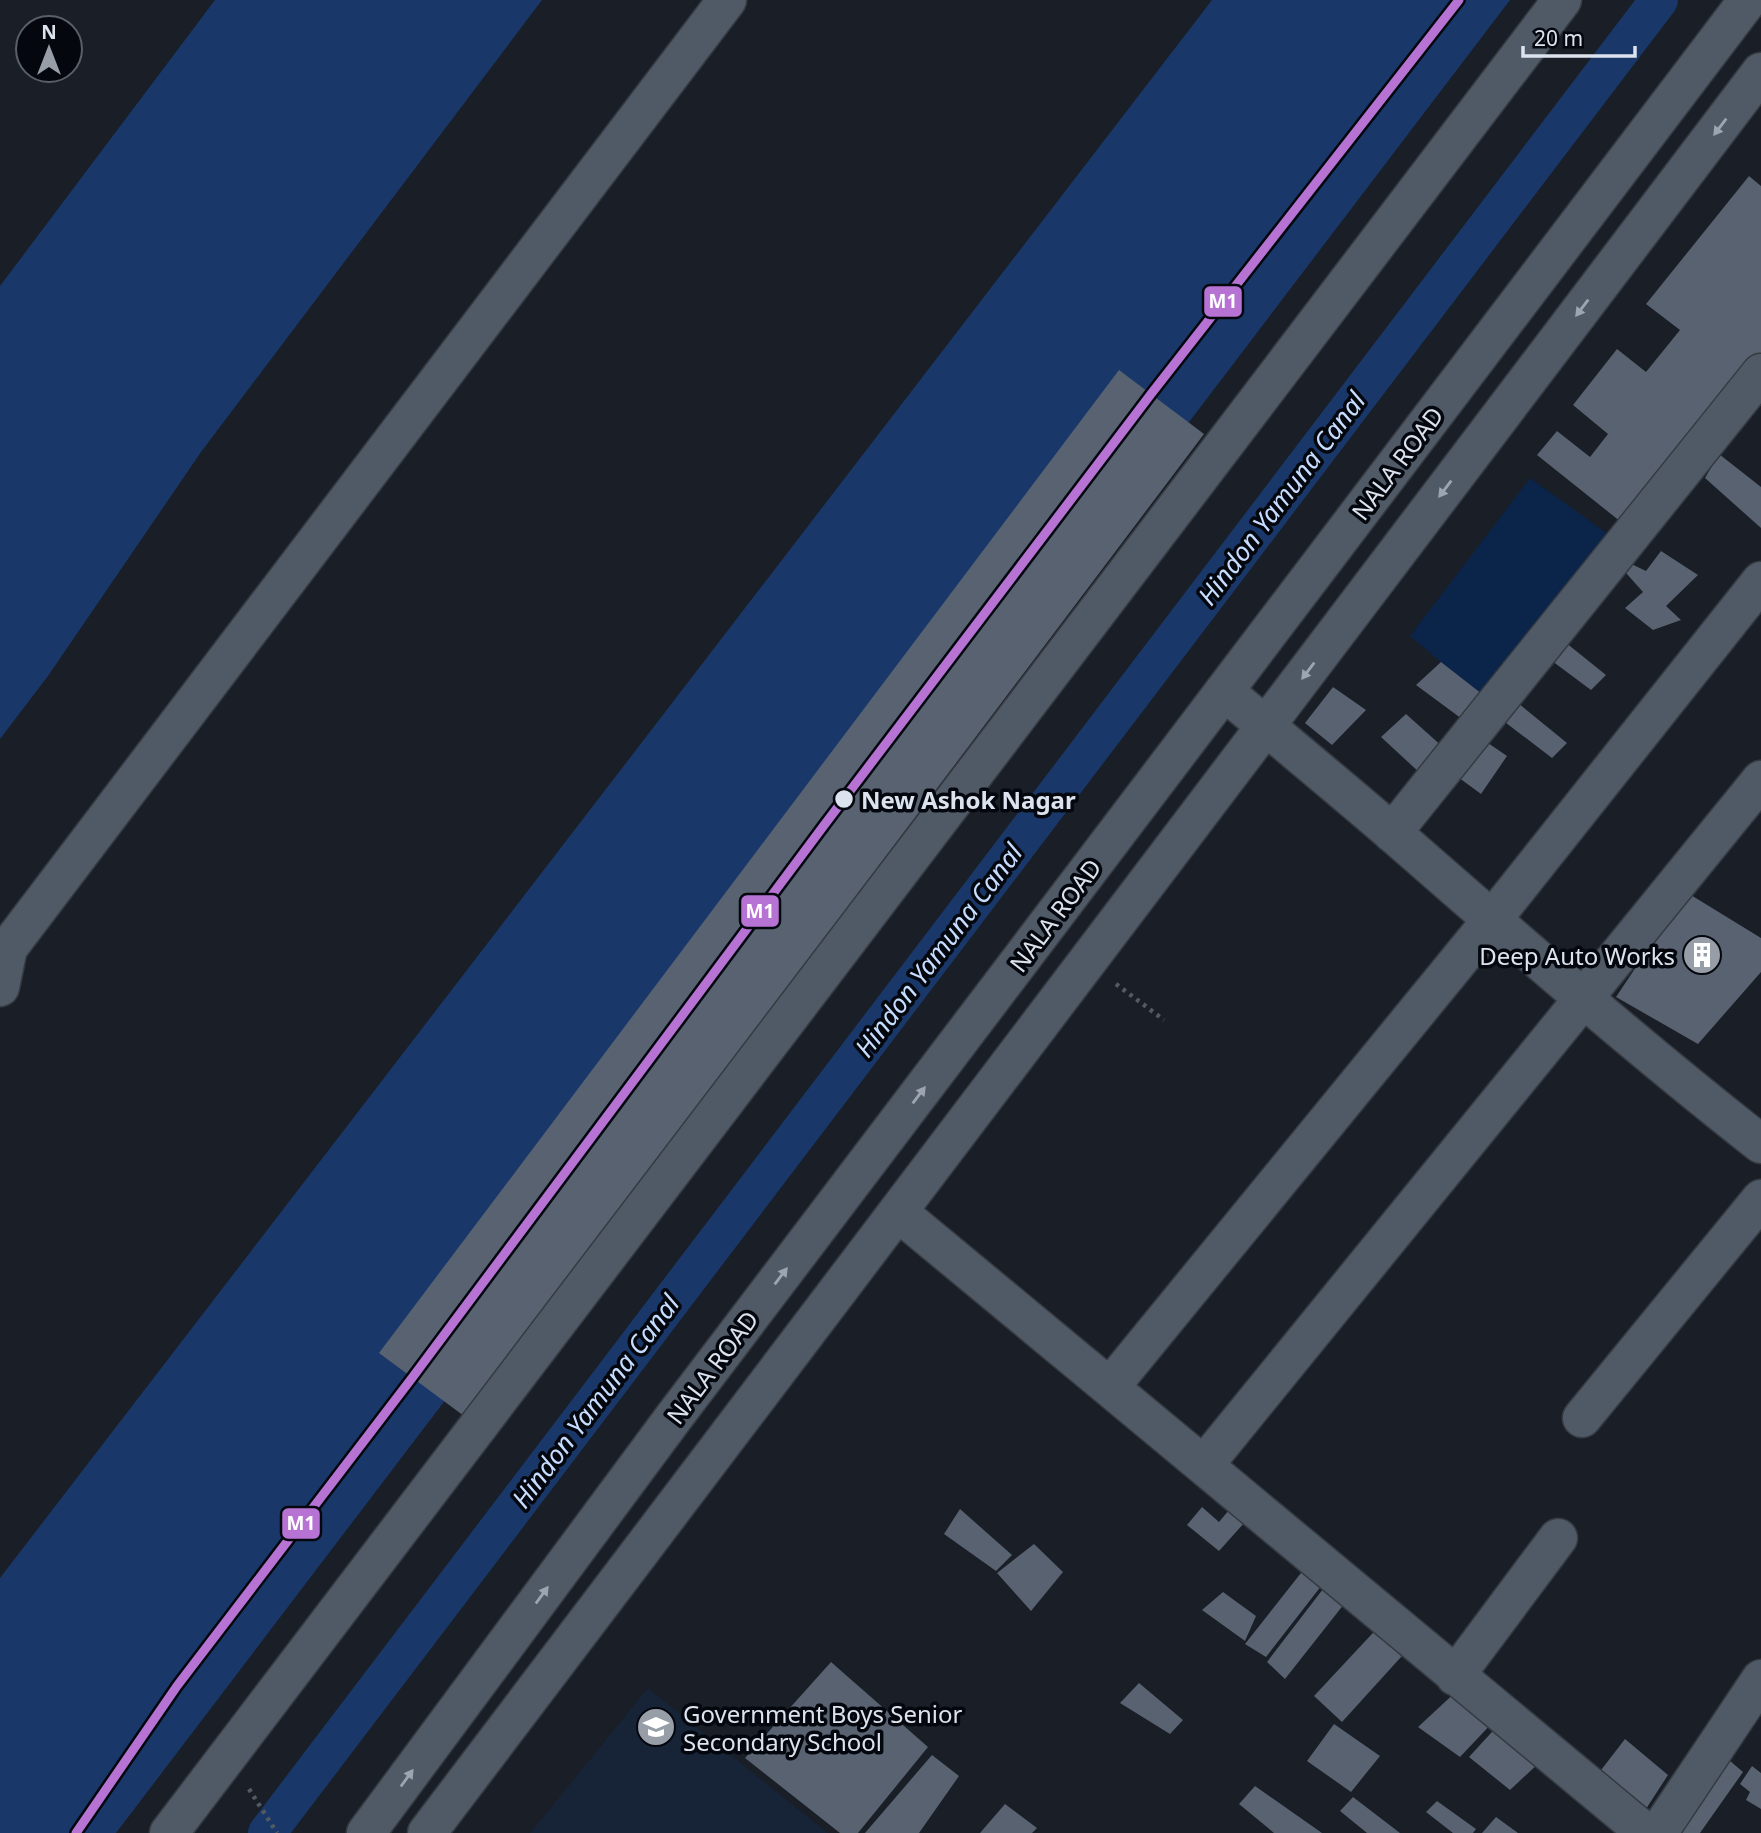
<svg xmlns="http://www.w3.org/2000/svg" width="1761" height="1833" viewBox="0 0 1761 1833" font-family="'Noto Sans',sans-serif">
  <rect width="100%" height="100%" fill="#1a1e26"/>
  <path fill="#172336" d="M648,1688L743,1765L828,1833H530Z"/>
  <path fill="#0b2449" d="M1530,478L1619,542L1491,704L1410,636Z"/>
  <path fill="#193869" d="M215,0H542L201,452L48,676L0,739V286Z
    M1212,0H1510L116,1833H0V1578Z"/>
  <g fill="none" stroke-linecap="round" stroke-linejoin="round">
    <path stroke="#193869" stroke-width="38" d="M267,1833L1659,0"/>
  </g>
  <path fill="#586271" d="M1749,176L1761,186V362L1626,526L1537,455L1557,431L1590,457L1608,434L1573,405L1617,349L1646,372L1680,330L1646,304Z
    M1119,370L1204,434L464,1416L379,1353Z
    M1719,454L1761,487V528L1705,478Z
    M1661,551L1698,575L1666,606L1681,620L1653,630L1625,608L1643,592L1618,564L1623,560L1646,571Z
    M1560,638L1606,675L1591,690L1548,658Z
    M1441,662L1482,694L1462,719L1416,685Z
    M1333,687L1366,710L1332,745L1305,723Z
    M1513,699L1567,743L1552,758L1497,716Z
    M1406,714L1444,748L1421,774L1381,737Z
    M1475,734L1507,756L1481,794L1447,769Z
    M1686,892L1761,938V972L1698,1044L1616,997Z
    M1239,1498L1254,1512L1219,1551L1187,1525L1202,1507L1219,1522Z
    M960,1509L1012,1555L996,1571L944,1534Z
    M1034,1544L1063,1572L1031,1611L997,1573Z
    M1312,1559L1329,1576L1266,1657L1245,1644Z
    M1333,1576L1352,1594L1285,1679L1267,1662Z
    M1223,1592L1256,1616L1245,1641L1202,1610Z
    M1384,1621L1411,1646L1342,1722L1314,1696Z
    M831,1662L928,1747L858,1833H840L745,1758Z
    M1139,1683L1183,1720L1170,1734L1120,1703Z
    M1460,1688L1495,1720L1460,1757L1418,1727Z
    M1501,1722L1541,1761L1510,1790L1469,1757Z
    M1334,1724L1380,1756L1351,1792L1307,1761Z
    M1726,1737L1740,1746L1729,1760L1743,1772L1700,1833H1674Z
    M1625,1739L1668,1775L1644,1812L1598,1774Z
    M932,1755L959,1776L919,1833H865Z
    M1752,1766L1761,1773V1809L1746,1800L1750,1792L1740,1784Z
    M1255,1786L1322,1833H1274L1239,1804Z
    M1353,1797L1400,1833H1367L1340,1811Z
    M1437,1801L1476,1829L1473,1833H1453L1426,1812Z
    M1005,1804L1037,1828L1032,1833H980Z
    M1496,1817L1518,1833H1482Z"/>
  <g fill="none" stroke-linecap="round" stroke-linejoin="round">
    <defs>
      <path id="minor" d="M1224,691C1281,739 1338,786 1395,835C1515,940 1635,1045 1761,1144
        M1392,833L1761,373
        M0,987L8,948L727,0
        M898,1212C1148,1418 1395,1627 1646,1833
        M1110,1387L1491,921L1761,581
        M1582,1418L1761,1199
        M1204,1465L1761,780
        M1455,1676L1558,1538
        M169,1833L1562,0
        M366,1833L674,1417L1748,0
        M427,1833L1761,72
        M1658,1833L1761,1679"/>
    </defs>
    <use href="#minor" stroke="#363a41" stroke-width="41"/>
    <path stroke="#545a62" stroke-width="4.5" stroke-dasharray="3.5 5" stroke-linecap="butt" d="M1116,984L1164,1020
      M249,1789L277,1833"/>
    <use href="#minor" stroke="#505a67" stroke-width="38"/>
    <defs>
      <path id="metro-1" d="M76,1833L177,1686L412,1378L825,824L1151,394L1459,0"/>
    </defs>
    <use href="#metro-1" stroke="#04080e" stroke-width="14"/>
    <use href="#metro-1" stroke="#b673d3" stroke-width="9"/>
  </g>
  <defs><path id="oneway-solid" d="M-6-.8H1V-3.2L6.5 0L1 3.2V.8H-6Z" transform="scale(1.75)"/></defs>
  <g fill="#9da5b1">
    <use href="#oneway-solid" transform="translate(1720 127) rotate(127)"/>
    <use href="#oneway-solid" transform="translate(1582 308) rotate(127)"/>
    <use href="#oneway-solid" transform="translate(1445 489) rotate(127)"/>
    <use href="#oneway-solid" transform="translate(1308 671) rotate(127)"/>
    <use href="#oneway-solid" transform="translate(919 1095) rotate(-53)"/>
    <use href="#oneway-solid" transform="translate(781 1276) rotate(-53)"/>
    <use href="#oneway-solid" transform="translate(542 1595) rotate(-54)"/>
    <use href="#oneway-solid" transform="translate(407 1778) rotate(-54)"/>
  </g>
  <defs>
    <symbol id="building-disc" viewBox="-11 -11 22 22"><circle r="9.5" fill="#989ea8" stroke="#04080e"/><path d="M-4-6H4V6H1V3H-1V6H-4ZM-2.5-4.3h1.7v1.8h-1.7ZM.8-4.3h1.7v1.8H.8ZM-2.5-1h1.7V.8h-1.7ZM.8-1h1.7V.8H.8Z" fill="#fff"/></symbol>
    <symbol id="school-disc" viewBox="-11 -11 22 22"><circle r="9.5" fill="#989ea8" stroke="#04080e"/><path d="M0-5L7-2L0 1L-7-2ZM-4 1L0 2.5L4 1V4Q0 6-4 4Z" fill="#fff"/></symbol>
  </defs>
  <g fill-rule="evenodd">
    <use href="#building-disc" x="1680" y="933" width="44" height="44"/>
    <use href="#school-disc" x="634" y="1705" width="44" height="44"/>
  </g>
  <circle fill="#dce3ee" stroke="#04080e" stroke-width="2.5" cx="844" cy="799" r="10"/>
  <g text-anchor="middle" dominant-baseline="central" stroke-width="7" stroke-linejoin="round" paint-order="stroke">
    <g font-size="24" fill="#dce3ee" stroke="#04080e">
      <text transform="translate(1397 463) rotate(-53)">NALA ROAD</text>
      <text transform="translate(1055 915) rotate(-53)">NALA ROAD</text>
      <text transform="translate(712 1367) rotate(-53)">NALA ROAD</text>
    </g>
    <g font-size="24" font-weight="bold" fill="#dce3ee" stroke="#04080e" text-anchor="start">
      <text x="861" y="799">New Ashok Nagar</text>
    </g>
    <g font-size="24" fill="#dce3ee" stroke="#04080e" text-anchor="end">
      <text x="1675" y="955">Deep Auto Works</text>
      <text x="683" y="1713" text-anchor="start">Government Boys Senior<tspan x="683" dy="28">Secondary School</tspan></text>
    </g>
    <g font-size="26" font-style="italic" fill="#c7ddff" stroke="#04080e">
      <text transform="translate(1281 498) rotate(-53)">Hindon Yamuna Canal</text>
      <text transform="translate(938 950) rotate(-53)">Hindon Yamuna Canal</text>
      <text transform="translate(595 1401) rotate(-53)">Hindon Yamuna Canal</text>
    </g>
  </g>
  <g stroke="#04080e" stroke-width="2.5">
    <rect x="1203" y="285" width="40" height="33" rx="7" fill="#b673d3"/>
    <rect x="740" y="894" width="40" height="34" rx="7" fill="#b673d3"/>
    <rect x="281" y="1507" width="40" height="33" rx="7" fill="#b673d3"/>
  </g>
  <g font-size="19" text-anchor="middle" font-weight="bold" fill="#fff">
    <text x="1223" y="308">M1</text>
    <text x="760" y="918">M1</text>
    <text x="301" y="1530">M1</text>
  </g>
  <g transform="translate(49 49)"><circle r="33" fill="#04080e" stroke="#5a6068" stroke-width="2"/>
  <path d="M0-5L12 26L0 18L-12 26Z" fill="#989ea8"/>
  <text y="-10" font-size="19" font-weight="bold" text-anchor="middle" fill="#dce3ee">N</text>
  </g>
  <path d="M1523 46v10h112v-10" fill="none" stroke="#dce3ee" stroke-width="3.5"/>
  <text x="1534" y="46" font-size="21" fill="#dce3ee" stroke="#04080e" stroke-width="5" paint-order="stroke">20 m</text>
</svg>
